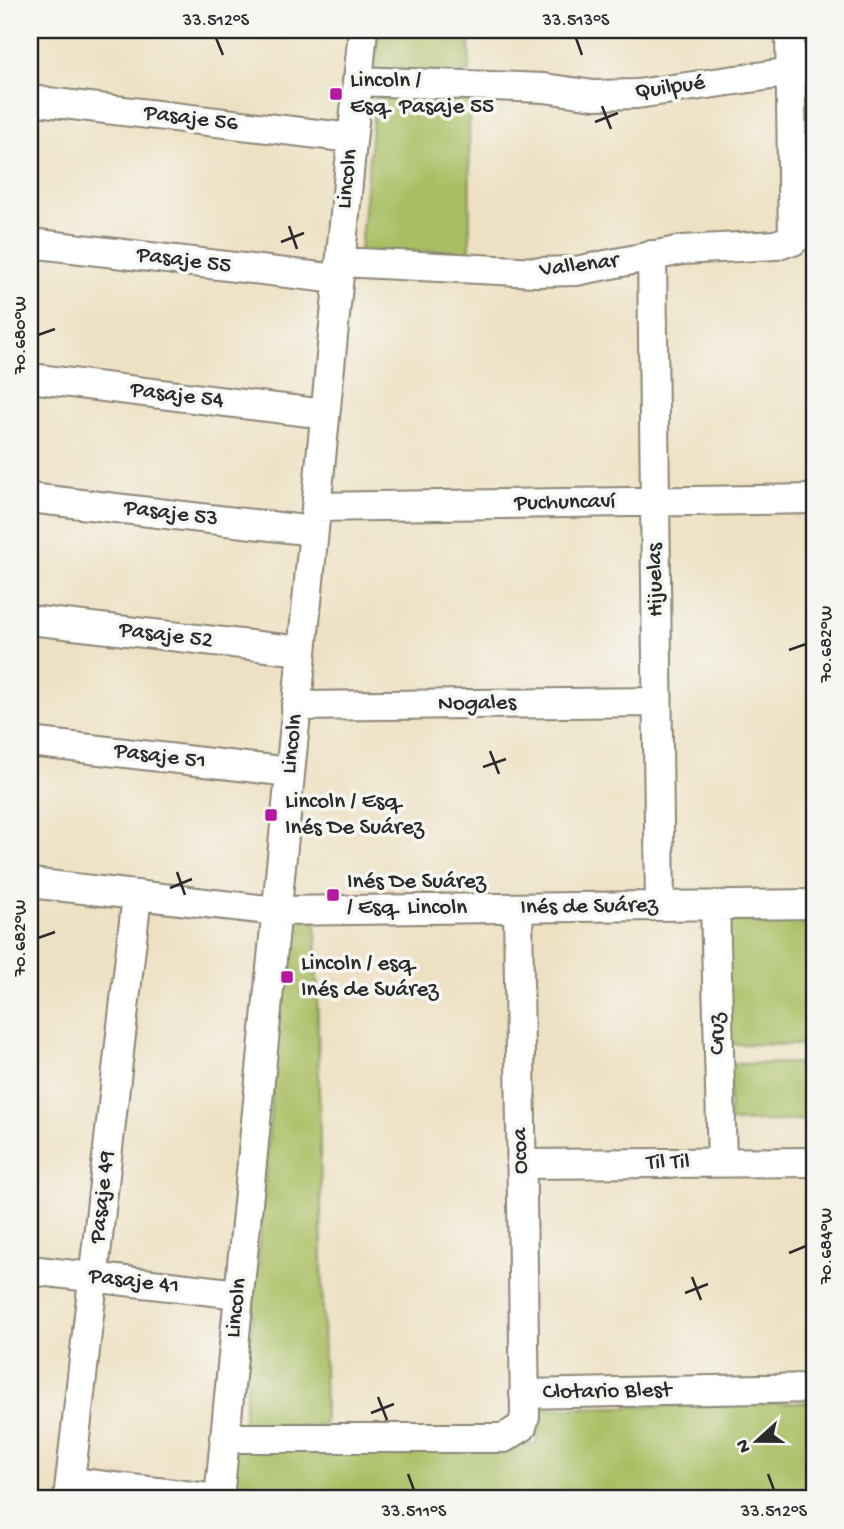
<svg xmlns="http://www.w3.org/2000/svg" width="844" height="1529" viewBox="0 0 844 1529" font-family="'Gochi Hand',sans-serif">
  <rect width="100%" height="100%" fill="#f6f6f2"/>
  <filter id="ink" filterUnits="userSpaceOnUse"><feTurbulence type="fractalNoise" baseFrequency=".0143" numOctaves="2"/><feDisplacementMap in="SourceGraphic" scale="14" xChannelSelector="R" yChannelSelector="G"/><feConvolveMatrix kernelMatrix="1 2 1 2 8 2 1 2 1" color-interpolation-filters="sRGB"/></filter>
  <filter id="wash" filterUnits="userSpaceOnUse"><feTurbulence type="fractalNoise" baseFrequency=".00686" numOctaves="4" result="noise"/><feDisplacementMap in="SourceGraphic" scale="28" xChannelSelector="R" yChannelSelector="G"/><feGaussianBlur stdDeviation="1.57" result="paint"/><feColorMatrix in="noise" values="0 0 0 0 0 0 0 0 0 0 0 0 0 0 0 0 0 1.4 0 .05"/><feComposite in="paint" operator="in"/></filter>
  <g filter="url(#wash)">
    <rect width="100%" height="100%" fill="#eee1c3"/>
    <path fill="#a9be62" stroke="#6a7446" stroke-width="2" d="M379,30H469L470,73L374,72Z
      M469,95L470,252L360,251L375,98Z
      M726,912L814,913V1045L725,1044Z
      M287,921H316L325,1425L243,1427Z
      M814,1063V1120L730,1122L729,1064Z
      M814,1402V1499H231L237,1449L537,1444L541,1409Z"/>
  </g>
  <g filter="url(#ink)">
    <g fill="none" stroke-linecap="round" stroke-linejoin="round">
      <defs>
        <path id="minor" d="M790,30L793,241
          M357,81L544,88L594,95L637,94L814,69
          M30,100L352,138
          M30,243L338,279
          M652,255L660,906
          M340,262L537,272L576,271L682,250L776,245L814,231
          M30,378L325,414
          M30,498L313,531
          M316,507L814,499
          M30,620L302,651
          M296,706L657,702
          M30,742L290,772
          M30,883L277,911L814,904
          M715,905L722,1162
          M521,1164L814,1162
          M30,1270L239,1294
          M524,1394L814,1388
          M224,1438H504L522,1427L525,1416L518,908
          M71,1482L218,1499
          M68,1499L137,895
          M219,1499L363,30"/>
      </defs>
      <use href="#minor" stroke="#8c8677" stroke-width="32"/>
      <use href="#minor" stroke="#fff" stroke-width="28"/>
    </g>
  </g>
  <path fill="none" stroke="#2b2b2b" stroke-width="2.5" d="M216,38L223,55M576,38L582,55M602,106L611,129M595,122L618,113M289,226L297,249M281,242L304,233M38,335L55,329M789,650L806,644M490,751L499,774M483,767L506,759M177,872L185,895M170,888L192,879M38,938L55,932M789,1253L806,1246M692,1277L701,1300M685,1293L708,1284M378,1397L387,1420M371,1413L394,1404M408,1474L414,1490M768,1474L774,1490"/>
  <g fill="#b5179e" stroke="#f6f6f2" stroke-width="2.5">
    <rect x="329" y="87" width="14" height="14" rx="3.5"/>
    <rect x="264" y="808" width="14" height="14" rx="3.5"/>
    <rect x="326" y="888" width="14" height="14" rx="3.5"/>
    <rect x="280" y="970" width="14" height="14" rx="3.5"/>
  </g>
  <g text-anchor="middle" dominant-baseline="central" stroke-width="7" stroke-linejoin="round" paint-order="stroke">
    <g font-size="23" fill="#2b2b2b" stroke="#f6f6f2" text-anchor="start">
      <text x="350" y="81">Lincoln /<tspan x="350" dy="26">Esq. Pasaje 55</tspan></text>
      <text x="285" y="802">Lincoln / Esq.<tspan x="285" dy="26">Inés De Suárez</tspan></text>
      <text x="347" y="882">Inés De Suárez<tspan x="347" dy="26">/ Esq. Lincoln</tspan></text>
      <text x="301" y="964">Lincoln / esq.<tspan x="301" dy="26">Inés de Suárez</tspan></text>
    </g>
    <g font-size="23" fill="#2b2b2b" stroke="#f6f6f2">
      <text transform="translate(670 88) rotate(-8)">Quilpué</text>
      <text transform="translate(191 119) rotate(7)">Pasaje 56</text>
      <text transform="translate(348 179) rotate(-84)">Lincoln</text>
      <text transform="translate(184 261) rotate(7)">Pasaje 55</text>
      <text transform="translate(579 266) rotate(-7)">Vallenar</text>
      <text transform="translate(177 396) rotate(7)">Pasaje 54</text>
      <text transform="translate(565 503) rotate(-1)">Puchuncaví</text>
      <text transform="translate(171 514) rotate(7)">Pasaje 53</text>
      <text transform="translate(656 580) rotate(-91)">Hijuelas</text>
      <text transform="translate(166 636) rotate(7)">Pasaje 52</text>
      <text transform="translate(477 704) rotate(-1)">Nogales</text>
      <text transform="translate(293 744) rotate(-84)">Lincoln</text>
      <text transform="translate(160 757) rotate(7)">Pasaje 51</text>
      <text transform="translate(589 907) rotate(-1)">Inés de Suárez</text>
      <text transform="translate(718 1034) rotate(-91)">Cruz</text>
      <text transform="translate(521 1151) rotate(-91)">Ocoa</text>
      <text transform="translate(668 1163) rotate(-1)">Til Til</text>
      <text transform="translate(103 1197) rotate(-84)">Pasaje 49</text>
      <text transform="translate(134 1282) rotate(7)">Pasaje 41</text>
      <text transform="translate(237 1308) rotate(-84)">Lincoln</text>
      <text transform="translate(607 1392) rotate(-1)">Clotario Blest</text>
    </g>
  </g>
  <rect width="844" height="1529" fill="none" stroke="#f6f6f2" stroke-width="77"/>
  <g transform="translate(757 1441) rotate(249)" stroke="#f6f6f2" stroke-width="5" paint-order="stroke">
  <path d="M0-5L12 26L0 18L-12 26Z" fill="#2b2b2b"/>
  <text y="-10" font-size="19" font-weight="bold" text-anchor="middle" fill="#2b2b2b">N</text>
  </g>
  <rect x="38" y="38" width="768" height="1452" fill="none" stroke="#2b2b2b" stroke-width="2.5"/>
  <g font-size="18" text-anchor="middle" fill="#2b2b2b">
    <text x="216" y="25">33.512°S</text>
    <text x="576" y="25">33.513°S</text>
    <text transform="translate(19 335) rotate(-90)" y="6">70.680°W</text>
    <text transform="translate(825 644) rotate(-90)" y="6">70.682°W</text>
    <text transform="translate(19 938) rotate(-90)" y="6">70.682°W</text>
    <text transform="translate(825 1246) rotate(-90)" y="6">70.684°W</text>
    <text x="414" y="1516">33.511°S</text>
    <text x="774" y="1516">33.512°S</text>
  </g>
</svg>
